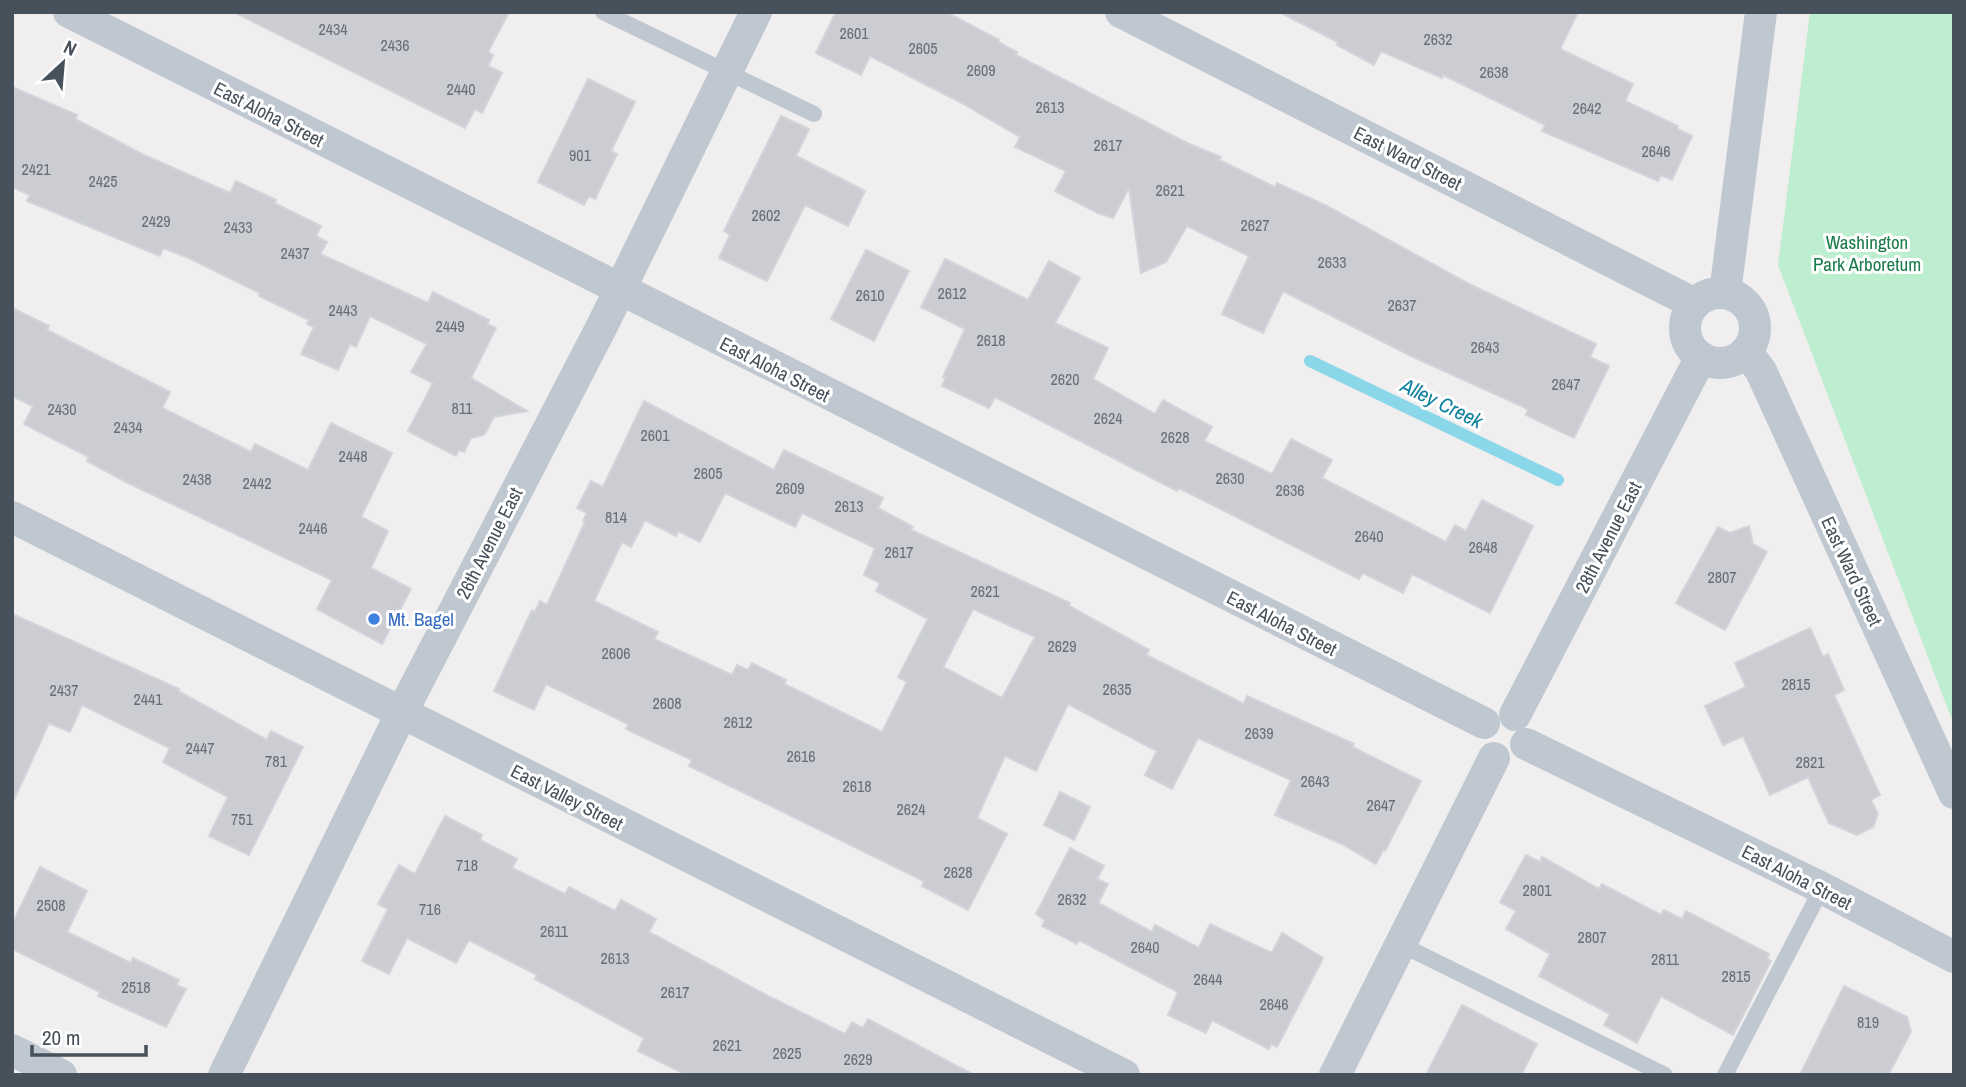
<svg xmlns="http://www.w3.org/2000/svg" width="1966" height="1087" viewBox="0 0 1966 1087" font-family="'Archivo Narrow',sans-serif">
  <rect width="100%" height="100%" fill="#f0eeee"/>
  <path fill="#bdeecf" d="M1810,12H1954V725L1778,265Z"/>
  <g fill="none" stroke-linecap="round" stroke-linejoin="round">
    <path stroke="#8bd7ea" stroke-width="12" d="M1310,361L1558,480"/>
  </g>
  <path fill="#cbcdd3" stroke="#d2d4d9" stroke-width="2" fill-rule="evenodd" d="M234,12H509L488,52L493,55L488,66L502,73L482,113L475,109L465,128Z
    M836,12H946L999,40L998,42L1017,52L1016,55L1187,143L1221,157L1219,160L1275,187L1277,183L1327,206L1469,284L1596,344L1590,357L1609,366L1574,438L1526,415L1528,409L1409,355L1283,291L1263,333L1222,314L1249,256L1187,226L1166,262L1141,273L1129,188L1113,218L1098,213L1055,191L1066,171L1015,147L1020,137L960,102L870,56L861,75L816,53Z
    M1279,12H1578L1560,49L1633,84L1625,101L1678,126L1677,129L1692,136L1672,180L1661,175L1658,181L1542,131L1545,125L1443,75L1442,78L1381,51L1374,65L1337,45L1338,42Z
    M588,79L635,102L611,151L617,154L595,199L589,196L584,205L538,182Z
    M12,87L77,115L75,119L144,155L230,193L236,181L276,200L274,203L321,226L316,236L327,242L320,254L428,303L433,292L489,320L487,324L496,328L471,378L527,411L494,417L484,435L471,438L464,452L459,450L456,456L408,431L433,383L411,372L427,344L370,316L356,347L350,344L338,370L301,354L314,327L307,324L309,320L259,296L260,293L189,258L163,248L160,256L27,201L30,195L12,187Z
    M781,116L809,129L796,156L865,191L848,226L805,205L767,281L719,258L730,235L724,231Z
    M866,250L909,271L874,341L831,319Z
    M945,259L1028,300L1049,261L1080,278L1055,323L1108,348L1093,379L1155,414L1163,400L1212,427L1204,441L1272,474L1291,439L1332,460L1322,478L1446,542L1455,525L1466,531L1482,500L1533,526L1490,613L1412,574L1403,593L1363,573L1359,579L1179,488L1177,491L995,397L989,408L942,386L946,377H943L965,329L921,307Z
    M12,308L49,326L47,330L170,392L162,408L251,452L255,444L308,470L331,423L392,453L361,517L388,531L371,568L411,589L382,644L317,609L332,580L128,483L87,461L89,457L24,424L33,406L12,396Z
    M644,401L774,470L784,450L883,498L878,508L913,527L911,530L1070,603L1069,606L1149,650L1146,655L1244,704L1247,696L1354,744L1352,747L1421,781L1385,851L1383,850L1376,864L1342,844L1275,815L1291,780L1198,738L1172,789L1145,775L1157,751L1068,704L1036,771L1005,756L977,818L1007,834L968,910L922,886L924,881L689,766L692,760L626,729L628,724L546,684L534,710L494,691L532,610L535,612L540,601L547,605L585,522L583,521L587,513L577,508L591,481L603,487ZM725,493L795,527L802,513L875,548L864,575L880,583L876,591L928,619L898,677L907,682L882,732L784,684L786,680L752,663L748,670L737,665L732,675L654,639L658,632L594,601L622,542L631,547L645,520L676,536L678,531L700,542ZM973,609L1035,637L1002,698L943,667Z
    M1749,526L1753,544L1767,552L1725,630L1676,603L1718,527L1730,533Z
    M12,614L179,689L178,691L267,740L271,731L303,747L249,855L209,836L228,797L163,762L170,748L82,705L70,732L49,723L12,804Z
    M1810,628L1823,657L1828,654L1844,690L1834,695L1880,795L1871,800L1878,814L1873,827L1857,835L1829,823L1808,777L1770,795L1743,736L1723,745L1705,706L1746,687L1735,663Z
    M1060,792L1090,807L1074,840L1044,825Z
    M445,816L482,835L480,840L517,859L512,868L565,894L569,887L615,911L621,900L656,919L649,932L768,996L845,1034L852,1022L863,1028L868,1019L974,1075H687L638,1051L644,1038L535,979L537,975L469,940L456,963L407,938L389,974L362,961L388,909L378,904L399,865L415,874Z
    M1070,848L1104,866L1097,879L1108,884L1098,903L1152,932L1155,925L1199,948L1210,924L1272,953L1282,933L1323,958L1277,1047L1271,1044L1269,1049L1212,1020L1206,1033L1168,1015L1178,992L1079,940L1077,944L1042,926L1045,920L1036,914Z
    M1526,855L1540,862L1542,857L1599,889L1602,884L1661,915L1664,910L1682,919L1686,911L1769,954L1767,958L1771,961L1733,1035L1661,996L1637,1043L1604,1025L1610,1014L1539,976L1550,954L1506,929L1516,911L1500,902Z
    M40,867L87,891L67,932L131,963L133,958L179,980L176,985L186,989L166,1027L98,996L100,992L12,949V924Z
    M1844,986L1907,1017L1911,1032L1888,1075H1800Z
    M1462,1005L1537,1044L1521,1075H1426Z"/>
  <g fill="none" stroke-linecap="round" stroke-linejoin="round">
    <path stroke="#bfc8d0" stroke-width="16" d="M603,12L814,114
      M1402,945L1665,1075
      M1725,1075L1822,888"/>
    <path stroke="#bfc8d0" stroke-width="32" d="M69,12L1484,723
      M1121,12L1695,304
      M1685 328a35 35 0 1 1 70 0a35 35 0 1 1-70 0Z
      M1725,293L1761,12
      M1746,351L1761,371L1954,793
      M12,517L1124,1075
      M1515,715L1701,357
      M1526,744L1822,888L1954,957
      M12,1050L61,1075
      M224,1075L401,714L602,326L756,12
      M1335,1075L1494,758"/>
  </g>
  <circle fill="#3f7fe0" stroke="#fff" stroke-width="2.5" cx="374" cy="619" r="7"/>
  <g text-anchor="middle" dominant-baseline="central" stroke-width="6" stroke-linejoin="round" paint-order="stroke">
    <g font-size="16" fill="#677079">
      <text x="333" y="29">2434</text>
      <text x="854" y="33">2601</text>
      <text x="1438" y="39">2632</text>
      <text x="395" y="45">2436</text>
      <text x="923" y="48">2605</text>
      <text x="981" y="70">2609</text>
      <text x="1494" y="72">2638</text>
      <text x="461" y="89">2440</text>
      <text x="1050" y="107">2613</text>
      <text x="1587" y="108">2642</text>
      <text x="1108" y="145">2617</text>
      <text x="1656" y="151">2646</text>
      <text x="580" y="155">901</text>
      <text x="36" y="169">2421</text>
      <text x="103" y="181">2425</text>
      <text x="1170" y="190">2621</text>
      <text x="766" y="215">2602</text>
      <text x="156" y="221">2429</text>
      <text x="1255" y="225">2627</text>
      <text x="238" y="227">2433</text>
      <text x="295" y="253">2437</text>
      <text x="1332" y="262">2633</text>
      <text x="952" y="293">2612</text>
      <text x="870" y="295">2610</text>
      <text x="1402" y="305">2637</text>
      <text x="343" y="310">2443</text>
      <text x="450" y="326">2449</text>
      <text x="991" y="340">2618</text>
      <text x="1485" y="347">2643</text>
      <text x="1065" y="379">2620</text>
      <text x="1566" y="384">2647</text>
      <text x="462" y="408">811</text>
      <text x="62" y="409">2430</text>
      <text x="1108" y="418">2624</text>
      <text x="128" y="427">2434</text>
      <text x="655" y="435">2601</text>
      <text x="1175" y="437">2628</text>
      <text x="353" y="456">2448</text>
      <text x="708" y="473">2605</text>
      <text x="1230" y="478">2630</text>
      <text x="197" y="479">2438</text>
      <text x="257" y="483">2442</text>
      <text x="790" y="488">2609</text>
      <text x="1290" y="490">2636</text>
      <text x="849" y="506">2613</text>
      <text x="616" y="517">814</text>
      <text x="313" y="528">2446</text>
      <text x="1369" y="536">2640</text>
      <text x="1483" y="547">2648</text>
      <text x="899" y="552">2617</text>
      <text x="1722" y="577">2807</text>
      <text x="985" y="591">2621</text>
      <text x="1062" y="646">2629</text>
      <text x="616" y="653">2606</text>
      <text x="1796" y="684">2815</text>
      <text x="1117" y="689">2635</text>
      <text x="64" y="690">2437</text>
      <text x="148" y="699">2441</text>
      <text x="667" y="703">2608</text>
      <text x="738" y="722">2612</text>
      <text x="1259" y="733">2639</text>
      <text x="200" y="748">2447</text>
      <text x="801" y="756">2616</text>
      <text x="276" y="761">781</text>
      <text x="1810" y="762">2821</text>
      <text x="1315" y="781">2643</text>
      <text x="857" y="786">2618</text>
      <text x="1381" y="805">2647</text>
      <text x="911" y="809">2624</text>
      <text x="242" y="819">751</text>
      <text x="467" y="865">718</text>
      <text x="958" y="872">2628</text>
      <text x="1537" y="890">2801</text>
      <text x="1072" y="899">2632</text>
      <text x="51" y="905">2508</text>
      <text x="430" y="909">716</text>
      <text x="554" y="931">2611</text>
      <text x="1592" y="937">2807</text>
      <text x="1145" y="947">2640</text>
      <text x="615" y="958">2613</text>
      <text x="1665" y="959">2811</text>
      <text x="1736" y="976">2815</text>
      <text x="1208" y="979">2644</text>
      <text x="136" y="987">2518</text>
      <text x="675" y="992">2617</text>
      <text x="1274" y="1004">2646</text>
      <text x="1868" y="1022">819</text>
      <text x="727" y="1045">2621</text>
      <text x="787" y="1053">2625</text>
      <text x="858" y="1059">2629</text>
    </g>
    <g font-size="19" fill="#46515b" stroke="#fff">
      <text transform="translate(269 114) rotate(27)">East Aloha Street</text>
      <text transform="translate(1408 158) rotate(27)">East Ward Street</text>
      <text transform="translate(775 369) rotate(27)">East Aloha Street</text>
      <text transform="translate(1608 537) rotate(-63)">28th Avenue East</text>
      <text transform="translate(489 543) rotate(-63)">26th Avenue East</text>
      <text transform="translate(1852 571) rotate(65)">East Ward Street</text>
      <text transform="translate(1282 623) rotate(27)">East Aloha Street</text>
      <text transform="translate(567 797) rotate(27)">East Valley Street</text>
      <text transform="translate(1797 877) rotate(27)">East Aloha Street</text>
    </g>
    <g font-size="19" fill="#197b49" stroke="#fff">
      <text x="1867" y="242">Washington<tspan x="1867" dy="22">Park Arboretum</tspan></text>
    </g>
    <g font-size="19" fill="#366cbe" stroke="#fff" text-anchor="start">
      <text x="388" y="619">Mt. Bagel</text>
    </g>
    <g font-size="21" font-style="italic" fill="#0f819e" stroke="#fff">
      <text transform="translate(1442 403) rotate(26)">Alley Creek</text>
    </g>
  </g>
  <rect width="1966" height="1087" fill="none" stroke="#46515b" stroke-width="28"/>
  <g transform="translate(63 63) rotate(26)" stroke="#ffffff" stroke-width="5" paint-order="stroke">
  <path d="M0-5L12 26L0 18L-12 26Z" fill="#46515b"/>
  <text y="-10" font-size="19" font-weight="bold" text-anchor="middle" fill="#46515b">N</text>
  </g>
  <path d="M32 1045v10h114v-10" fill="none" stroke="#46515b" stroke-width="3.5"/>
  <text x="42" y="1045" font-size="21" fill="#46515b" stroke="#ffffff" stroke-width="5" paint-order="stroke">20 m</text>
</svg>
